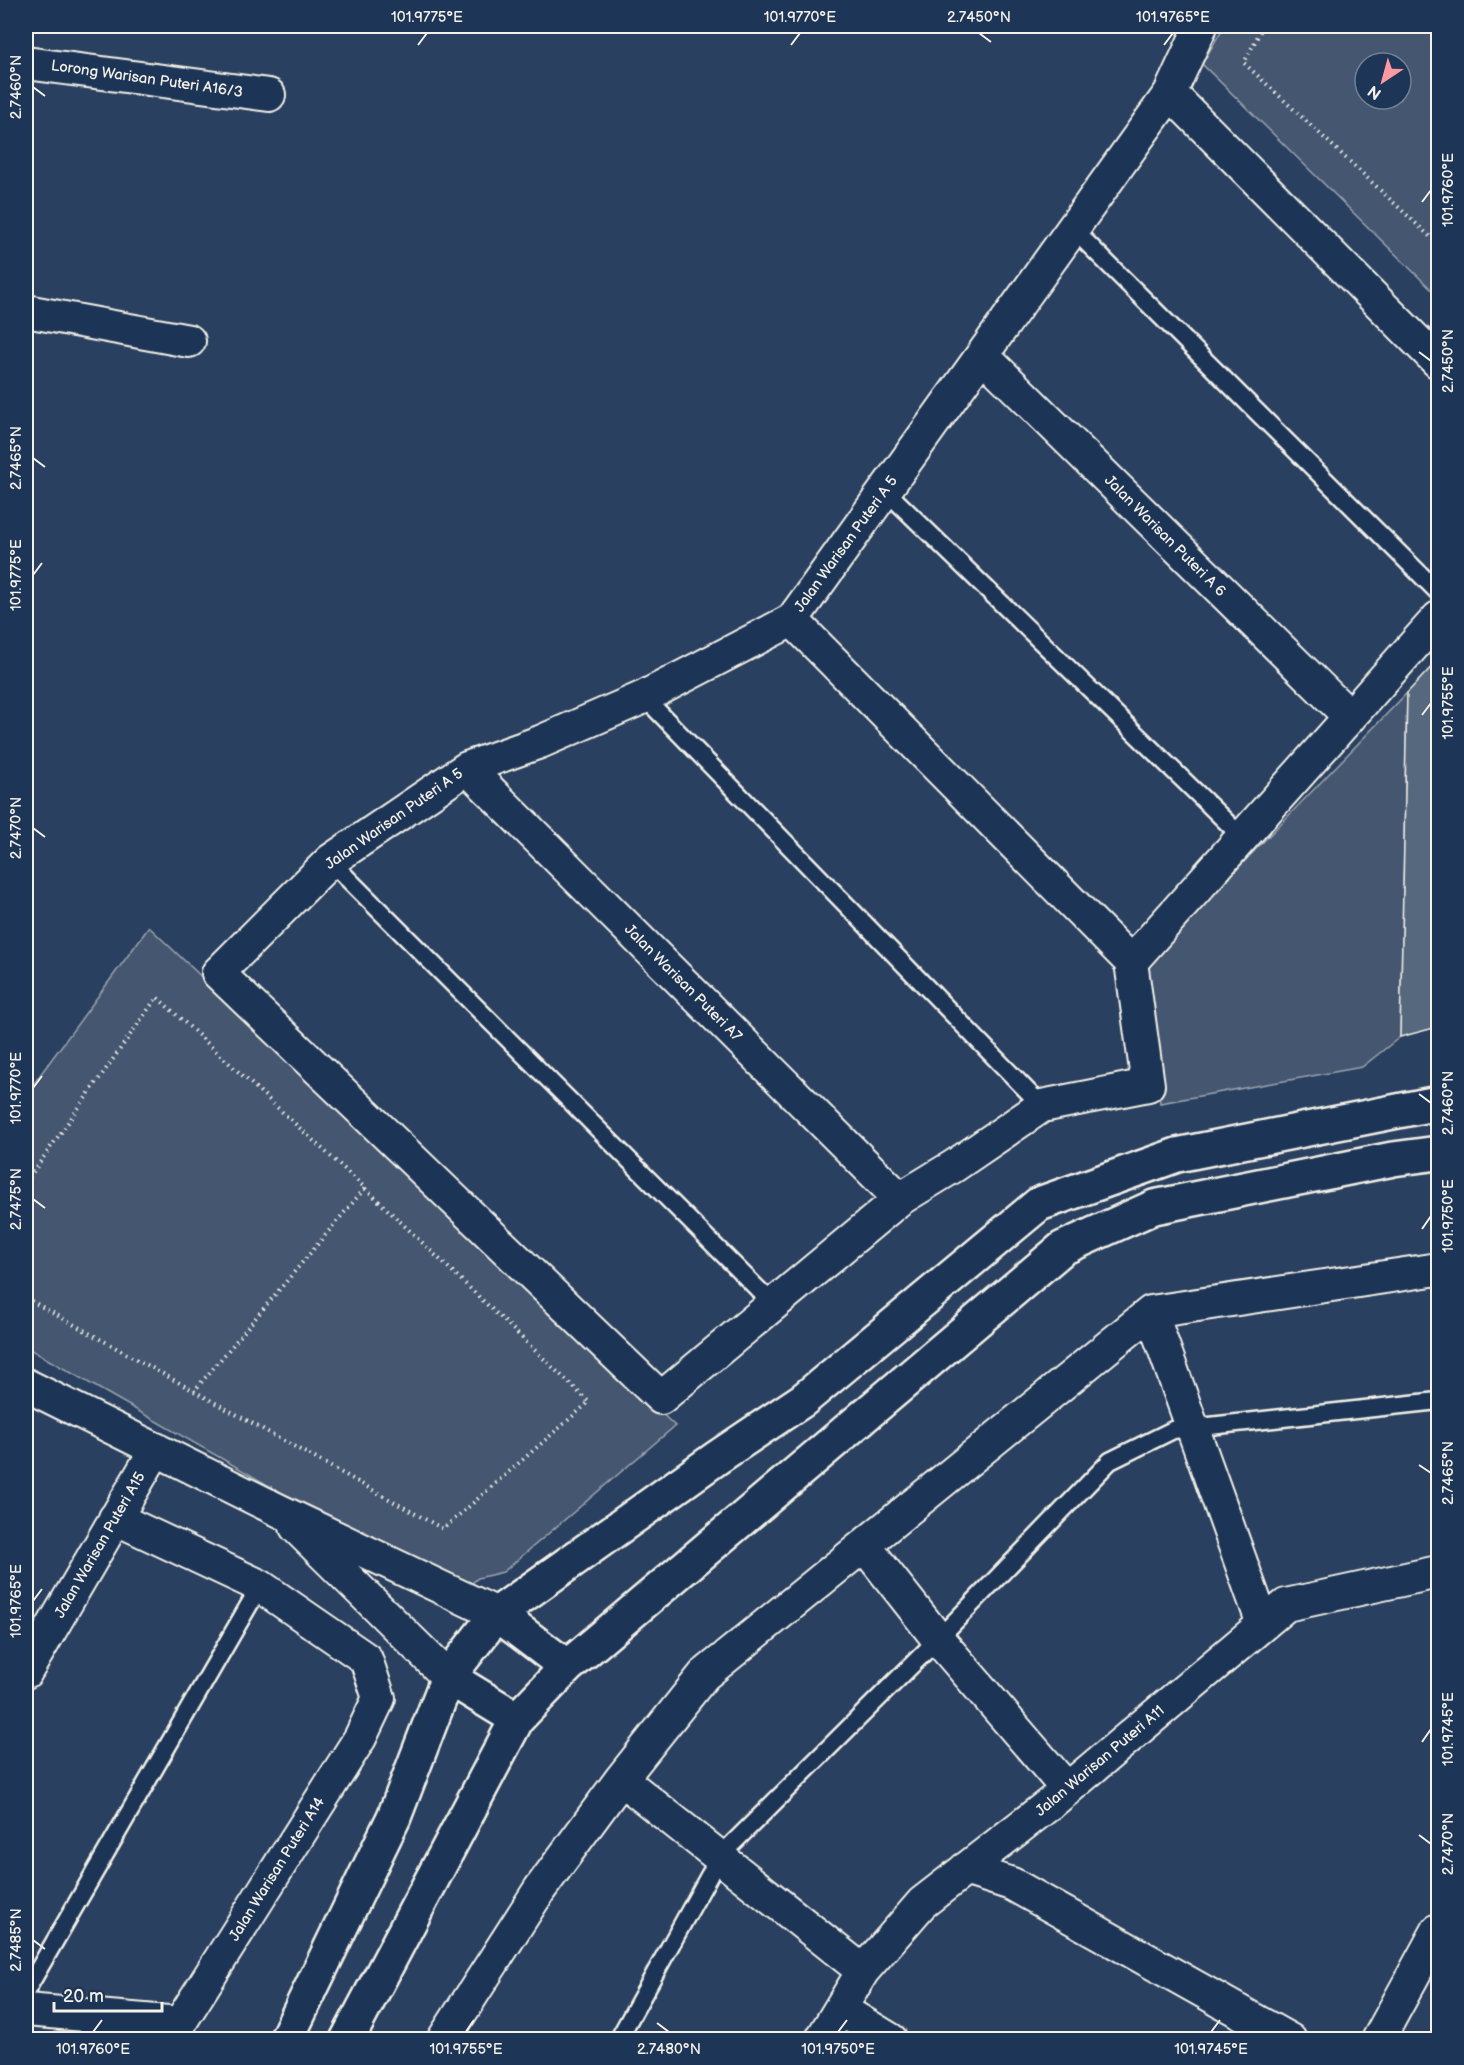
<svg xmlns="http://www.w3.org/2000/svg" width="1464" height="2065" viewBox="0 0 1464 2065" font-family="'Balsamiq Sans',sans-serif">
  <rect width="100%" height="100%" fill="#2a4060"/>
  <filter id="ink" filterUnits="userSpaceOnUse"><feTurbulence type="fractalNoise" baseFrequency=".0167" numOctaves="2"/><feDisplacementMap in="SourceGraphic" scale="12" xChannelSelector="R" yChannelSelector="G"/><feConvolveMatrix kernelMatrix="1 2 1 2 8 2 1 2 1" color-interpolation-filters="sRGB"/></filter>
  <g filter="url(#ink)">
    <path fill="#445771" stroke="#9ca4ac" stroke-width="1.5" fill-rule="evenodd" d="M1224,26H1438V296L1202,64ZM1365,63H1401V99H1365Z
      M1407,693L1400,1037L1362,1067L1160,1103L1147,962Z
      M149,927L675,1426L503,1572L478,1578L459,1594L26,1347V1094Z"/>
    <path fill="#56677d" stroke="#f4f1e8" stroke-width="1.5" d="M1438,660V1027L1400,1037L1407,693Z"/>
    <g fill="none" stroke-linecap="round" stroke-linejoin="round">
      <defs>
        <path id="service" d="M1073,229L1438,592
          M885,490L1242,837
          M644,697L1042,1106
          M330,861L773,1304
          M26,1991L260,1586
          M618,2040L720,1856L938,1639L1110,1461L1173,1430L1438,1401"/>
        <path id="minor" d="M1201,26L1170,93L792,620L644,697L540,742L467,768L330,861L218,973L661,1398L900,1199L954,1166L1042,1106L1148,1085L1131,962L1438,618
          M26,63L269,95
          M1170,93L1438,362
          M26,311L189,341
          M982,355L1349,716
          M792,620L1131,962
          M467,768L900,1199
          M1151,1312L1263,1624
          M26,1385L278,1510L497,1614
          M115,1518L260,1586L366,1659L379,1698L360,1738L180,2023L177,2040
          M296,1527L448,1677
          M864,1545L938,1639L1067,1789
          M26,1672L156,1449
          M621,1779L863,1971
          M965,1869L1012,1884L1290,2040
          M840,2009L891,2040
          M26,2010L180,2023
          M443,2040L540,1889L621,1779L704,1675L1151,1312L1438,1269
          M821,2040L863,1971L922,1903L1052,1802L1286,1605L1438,1572
          M1378,2040L1438,1930"/>
        <path id="tertiary" d="M497,1614L567,1667
          M448,1677L517,1719
          M286,2040L394,1817L448,1677L497,1614L718,1457L803,1400L1039,1204L1177,1155L1438,1103
          M347,2040L517,1719L567,1667L1063,1248L1154,1207L1393,1159L1438,1153"/>
      </defs>
      <use href="#service" stroke="#f4f1e8" stroke-width="21"/>
      <use href="#minor" stroke="#f4f1e8" stroke-width="36"/>
      <use href="#tertiary" stroke="#f4f1e8" stroke-width="38"/>
      <path stroke="#f4f1e8" stroke-width="4" stroke-dasharray="1.5 4.5" stroke-linecap="butt" d="M1263,26L1244,63L1438,244
        M26,1182L157,997L365,1188L194,1391
        M26,1298L443,1529L589,1402L365,1188"/>
      <use href="#service" stroke="#1d3557" stroke-width="16"/>
      <use href="#minor" stroke="#1d3557" stroke-width="32"/>
      <use href="#tertiary" stroke="#1d3557" stroke-width="33"/>
    </g>
  </g>
  <path fill="none" stroke="#f4f1e8" stroke-width="2" d="M979,33L991,42M418,45L427,33M791,45L800,33M1164,45L1173,33M33,87L45,96M1422,202L1431,190M1419,352L1431,361M33,458L45,467M33,575L42,563M1422,715L1431,703M33,828L45,837M33,1088L42,1076M1419,1094L1431,1103M33,1199L45,1208M1422,1229L1431,1216M1419,1465L1431,1473M33,1601L42,1589M1422,1742L1431,1729M1419,1835L1431,1844M33,1940L45,1949M657,2023L669,2032M93,2032L102,2020M466,2032L474,2020M838,2032L847,2020M1211,2032L1220,2020"/>
  <g text-anchor="middle" dominant-baseline="central" stroke-width="4.5" stroke-linejoin="round" paint-order="stroke">
    <g font-size="15" fill="#f4f1e8" stroke="#1d3557">
      <text transform="translate(147 79) rotate(8)">Lorong Warisan Puteri A16/3</text>
      <text transform="translate(1165 536) rotate(45)">Jalan Warisan Puteri A 6</text>
      <text transform="translate(846 544) rotate(-54)">Jalan Warisan Puteri A 5</text>
      <text transform="translate(394 819) rotate(-35)">Jalan Warisan Puteri A 5</text>
      <text transform="translate(683 983) rotate(45)">Jalan Warisan Puteri A7</text>
      <text transform="translate(100 1545) rotate(-60)">Jalan Warisan Puteri A15</text>
      <text transform="translate(1100 1761) rotate(-40)">Jalan Warisan Puteri A11</text>
      <text transform="translate(277 1869) rotate(-58)">Jalan Warisan Puteri A14</text>
    </g>
  </g>
  <rect width="1464" height="2065" fill="none" stroke="#1d3557" stroke-width="66"/>
  <g transform="translate(1383 81) rotate(216)"><circle r="28" fill="#1d3557" stroke="#738091" stroke-width="1.5"/>
  <path d="M0-4.5L10 22L0 15L-10 22Z" fill="#ff9aa2"/>
  <text y="-9" font-size="16" font-weight="bold" text-anchor="middle" fill="#f4f1e8">N</text>
  </g>
  <path d="M54 2002v9h108v-9" fill="none" stroke="#f4f1e8" stroke-width="3"/>
  <text x="63" y="2002" font-size="18" fill="#f4f1e8" stroke="#1d3557" stroke-width="4.5" paint-order="stroke">20 m</text>
  <rect x="33" y="33" width="1398" height="1999" fill="none" stroke="#f4f1e8" stroke-width="2"/>
  <g font-size="15" text-anchor="middle" fill="#f4f1e8">
    <text x="427" y="22">101.9775°E</text>
    <text x="800" y="22">101.9770°E</text>
    <text x="979" y="22">2.7450°N</text>
    <text x="1173" y="22">101.9765°E</text>
    <text transform="translate(16 87) rotate(-90)" y="5">2.7460°N</text>
    <text transform="translate(1448 190) rotate(-90)" y="5">101.9760°E</text>
    <text transform="translate(1448 361) rotate(-90)" y="5">2.7450°N</text>
    <text transform="translate(16 458) rotate(-90)" y="5">2.7465°N</text>
    <text transform="translate(16 575) rotate(-90)" y="5">101.9775°E</text>
    <text transform="translate(1448 703) rotate(-90)" y="5">101.9755°E</text>
    <text transform="translate(16 828) rotate(-90)" y="5">2.7470°N</text>
    <text transform="translate(16 1088) rotate(-90)" y="5">101.9770°E</text>
    <text transform="translate(1448 1103) rotate(-90)" y="5">2.7460°N</text>
    <text transform="translate(16 1199) rotate(-90)" y="5">2.7475°N</text>
    <text transform="translate(1448 1216) rotate(-90)" y="5">101.9750°E</text>
    <text transform="translate(1448 1473) rotate(-90)" y="5">2.7465°N</text>
    <text transform="translate(16 1601) rotate(-90)" y="5">101.9765°E</text>
    <text transform="translate(1448 1729) rotate(-90)" y="5">101.9745°E</text>
    <text transform="translate(1448 1844) rotate(-90)" y="5">2.7470°N</text>
    <text transform="translate(16 1940) rotate(-90)" y="5">2.7485°N</text>
    <text x="93" y="2054">101.9760°E</text>
    <text x="466" y="2054">101.9755°E</text>
    <text x="669" y="2054">2.7480°N</text>
    <text x="838" y="2054">101.9750°E</text>
    <text x="1211" y="2054">101.9745°E</text>
  </g>
</svg>
